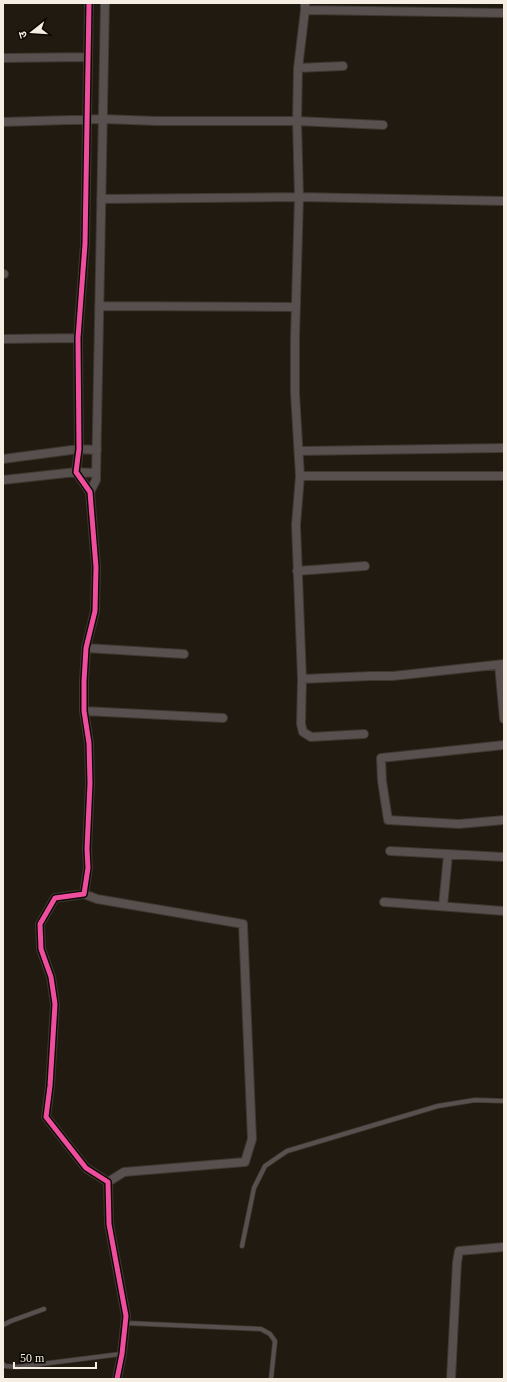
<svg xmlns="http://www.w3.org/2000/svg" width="507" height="1382" viewBox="0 0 507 1382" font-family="'Times New Roman','Noto Sans Devanagari',serif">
  <rect width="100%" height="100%" fill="#201a10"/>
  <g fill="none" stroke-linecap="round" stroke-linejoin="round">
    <defs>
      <path id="service" d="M242,1246L254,1188L265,1166L287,1151L438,1106L475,1100L504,1101
        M125,1323L261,1329L270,1334L275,1341L271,1379
        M3,1325L11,1321L44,1309
        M3,1364L5,1366L17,1367L121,1354"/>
      <path id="minor" d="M89,3L85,244L78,338L79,449L76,472L90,492L96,567L95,611L86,648L84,681V711L89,743L90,783L87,849L88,868L84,894L55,898L40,924L41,949L51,977L55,1004L50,1086L46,1117L86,1168L108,1182L109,1224L126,1316L122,1354L117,1379
        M305,3V10L298,68L297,121L299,197L295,338V393L300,476L296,525L302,679L301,724L303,732L311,737L364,734
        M305,10L504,13
        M3,58L88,57
        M298,68L343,66
        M3,122L103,119L156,121H297L383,125
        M101,199L299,197L504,201
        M3,274H4
        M99,306L295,307
        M3,339L78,338
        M299,451L504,448
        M3,459L79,449L97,450
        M300,476H504
        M3,480L76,472L96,473
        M90,492L96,480L105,3
        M297,571L365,566
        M86,648L184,654
        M499,665L504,719
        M302,679L371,676H393L504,664
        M84,711L223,718
        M504,745L381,758L382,781L388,820L459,824L504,820
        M390,851L504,857
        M84,894L97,899L243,924L252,1139L245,1162L124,1172L108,1182
        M384,902L504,911
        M443,906L448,855
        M451,1379L457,1262L459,1251L504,1247"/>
    </defs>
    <use href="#service" stroke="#3c372f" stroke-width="5.5"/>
    <use href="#minor" stroke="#3c372f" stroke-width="10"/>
    <use href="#service" stroke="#584f4f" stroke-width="4"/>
    <use href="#minor" stroke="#584f4f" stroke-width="8"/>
    <defs>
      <path id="cycleway" d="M89,3L85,244L78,338L79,449L76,472L90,492L96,567L95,611L86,648L84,681V711L89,743L90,783L87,849L88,868L84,894L55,898L40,924L41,949L51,977L55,1004L50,1086L46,1117L86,1168L108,1182L109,1224L126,1316L122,1354L117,1379"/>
    </defs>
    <use href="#cycleway" stroke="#0c0802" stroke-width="8"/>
    <use href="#cycleway" stroke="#ef4d9e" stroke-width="5"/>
  </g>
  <rect width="507" height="1382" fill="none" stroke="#f6eee2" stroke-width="8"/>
  <g transform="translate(32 32) rotate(253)" stroke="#0c0802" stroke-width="3" paint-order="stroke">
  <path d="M0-3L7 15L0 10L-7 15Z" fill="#f6eee2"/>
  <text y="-6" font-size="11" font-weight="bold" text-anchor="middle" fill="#f6eee2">उ</text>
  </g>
  <path d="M14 1362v6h82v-6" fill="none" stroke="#f6eee2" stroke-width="2"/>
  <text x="20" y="1362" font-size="12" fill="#f6eee2" stroke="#0c0802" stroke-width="3" paint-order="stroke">50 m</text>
</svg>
